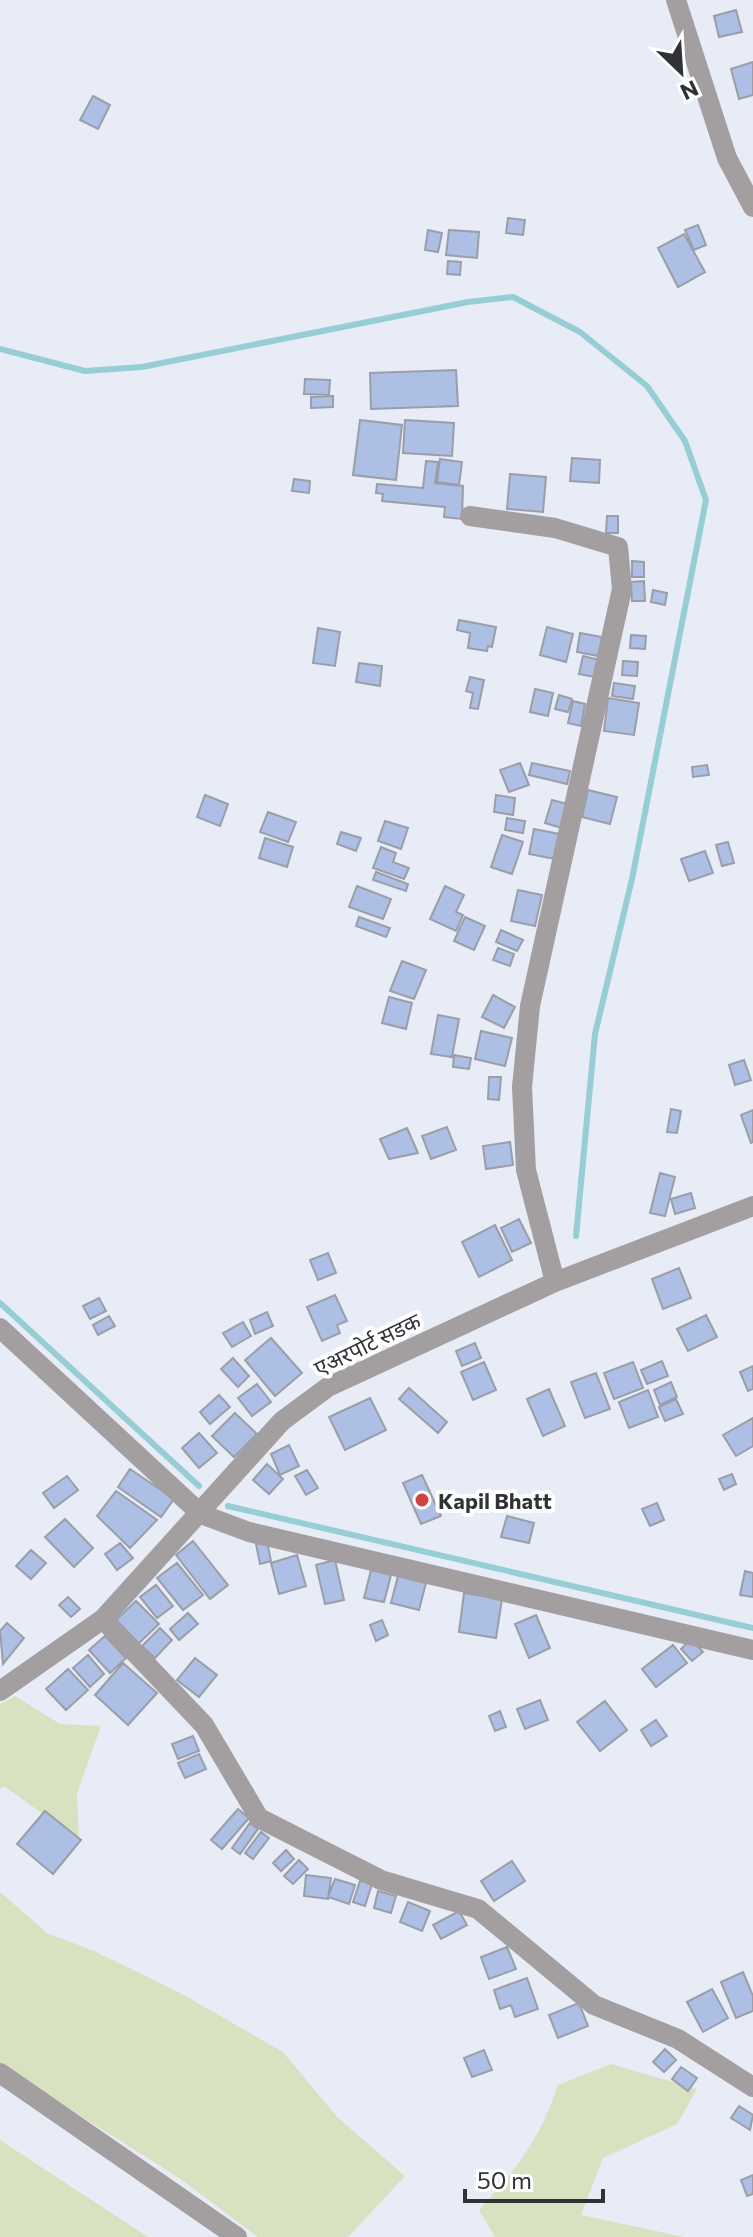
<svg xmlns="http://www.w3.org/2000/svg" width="753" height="2237" viewBox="0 0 753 2237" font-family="Commissioner,'Noto Sans Devanagari',sans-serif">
  <rect width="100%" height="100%" fill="#e7ecf6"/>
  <path fill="#d8e2c1" d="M15,1696L60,1724L101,1726L77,1793L79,1840L4,1786L0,1789V1704Z
    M0,1892L47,1933L94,1951L180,1993L283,2052L337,2117L405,2176L348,2237H258L179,2178L0,2065Z
    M611,2064L697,2089L677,2124L603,2158L581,2215L684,2237H495L479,2210C518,2167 539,2141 558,2085Z
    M0,2140L148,2237H0Z"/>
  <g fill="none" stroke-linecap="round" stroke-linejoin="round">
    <path stroke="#97cdd4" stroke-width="6" d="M0,349L85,371L142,367L468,302L513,297L580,332L647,386L685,441L706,500L632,879L595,1034L576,1236
      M0,1303L199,1486
      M228,1506L753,1628"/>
  </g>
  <path fill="#adbfe4" stroke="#9a9ea8" stroke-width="2" d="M736,10L742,32L719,37L714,16Z
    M753,62V95L739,99L731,69Z
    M93,96L110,105L98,129L80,120Z
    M508,218L525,220L523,235L506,233Z
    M698,225L706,245L694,250L685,230Z
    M428,230L442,233L438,252L425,250Z
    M449,230L479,232L477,258L446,255Z
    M684,234L705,272L678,287L658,248Z
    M448,261L461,262L460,275L447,274Z
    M456,370L458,406L371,409L370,373Z
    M305,379L330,380L329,395L304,394Z
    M333,396V407L311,408V397Z
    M360,420L402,425L396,480L353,475Z
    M405,420L454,423L452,456L403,453Z
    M572,458L600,460L599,483L570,481Z
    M440,459L462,462L459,485L437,482Z
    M426,461L438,462L435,483L463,486L462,519L444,517L445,507L382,501L383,494L376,493L377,484L423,488Z
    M510,474L546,477L543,512L507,509Z
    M294,479L310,481L309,493L292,491Z
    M607,516H618V533H606Z
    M632,561L644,562V577H632Z
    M644,581L645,601H632L631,582Z
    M653,590L667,593L665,605L651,602Z
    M459,620L496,627L492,647L488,646L487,651L468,648L470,633L457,630Z
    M547,627L573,634L566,662L540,655Z
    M318,628L340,632L335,666L313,663Z
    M580,633L602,637L598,656L577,652Z
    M631,635L646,636L645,649L630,648Z
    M583,656L604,661L600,678L579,674Z
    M623,661L638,662L637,676L622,675Z
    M359,663L382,666L380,686L356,682Z
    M470,677L484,680L478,709L470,708L473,693L466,691Z
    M614,683L635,686L633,699L612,696Z
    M535,689L553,693L548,716L530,712Z
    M559,695L572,699L568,712L555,709Z
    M608,698L639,703L634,735L604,731Z
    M573,701L585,704L581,726L568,723Z
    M520,763L529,785L509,792L500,770Z
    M532,763L570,771L567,784L529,775Z
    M707,765L709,775L693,777L692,767Z
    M588,790L617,797L610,824L582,817Z
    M205,795L228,804L220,826L197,817Z
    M496,795L515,798L513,815L494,812Z
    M552,800L571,805L565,829L545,823Z
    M268,812L296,822L288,842L260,832Z
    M507,818L525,821L523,833L505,830Z
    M385,821L408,828L401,849L378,841Z
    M534,829L560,834L555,859L529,854Z
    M341,832L361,838L356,851L337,844Z
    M502,835L523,842L512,874L491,867Z
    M265,838L293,847L287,867L259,858Z
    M728,842L734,863L722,866L716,845Z
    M381,847L396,853L393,862L409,868L404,879L373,868Z
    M705,851L713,873L689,881L681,859Z
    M376,872L408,884L406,891L373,880Z
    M357,886L391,899L383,919L349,907Z
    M445,886L464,895L456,912L463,915L456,931L430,919Z
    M518,890L542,895L535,926L511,921Z
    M359,917L390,928L386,937L356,926Z
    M465,917L485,926L474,950L454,941Z
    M501,930L523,940L517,951L496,942Z
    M498,948L514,954L510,966L493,960Z
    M402,961L426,970L414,999L390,991Z
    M493,995L515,1007L504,1028L482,1017Z
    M389,997L412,1003L406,1029L382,1023Z
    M438,1015L459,1019L452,1057L431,1054Z
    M481,1031L512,1038L505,1066L475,1059Z
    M454,1055L471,1058L469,1069L453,1067Z
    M744,1060L751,1080L735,1085L729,1065Z
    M489,1077H501L499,1100L488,1099Z
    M671,1109L681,1111L677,1133L667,1132Z
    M753,1110V1142L751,1143L741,1115Z
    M447,1127L456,1150L431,1159L422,1136Z
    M407,1128L418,1153L389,1159L380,1139Z
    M510,1142L513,1165L486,1169L483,1146Z
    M660,1173L675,1177L665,1216L650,1213Z
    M691,1193L695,1208L675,1214L671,1199Z
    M519,1219L531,1243L512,1252L501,1228Z
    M495,1225L512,1260L479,1277L462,1242Z
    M328,1253L336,1273L318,1280L310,1260Z
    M679,1268L691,1298L663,1309L652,1279Z
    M335,1295L347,1321L337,1325L340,1333L322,1341L307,1307Z
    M99,1298L106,1311L90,1319L83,1306Z
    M267,1312L273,1326L255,1334L250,1320Z
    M706,1315L717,1337L688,1351L677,1329Z
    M109,1316L115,1326L98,1335L93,1325Z
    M243,1322L251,1336L232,1347L223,1333Z
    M271,1338L302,1373L275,1396L245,1360Z
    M475,1343L481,1358L462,1366L456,1351Z
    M233,1358L249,1376L238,1387L221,1369Z
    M662,1361L668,1376L647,1384L641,1370Z
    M484,1362L496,1390L473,1400L461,1372Z
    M633,1362L643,1388L614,1399L604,1373Z
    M753,1366V1389L748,1391L740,1372Z
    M596,1373L610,1409L585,1418L571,1382Z
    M671,1382L677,1397L660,1405L654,1390Z
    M257,1384L271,1402L252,1416L238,1398Z
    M409,1388L447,1422L438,1433L399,1399Z
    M549,1389L565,1426L543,1436L527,1399Z
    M648,1390L658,1417L629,1428L619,1402Z
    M219,1395L230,1407L210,1424L200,1412Z
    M370,1398L386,1430L345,1450L329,1417Z
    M676,1399L683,1414L665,1421L659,1407Z
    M235,1413L257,1434L234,1457L212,1436Z
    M753,1418V1446L736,1456L723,1435Z
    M199,1433L217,1453L199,1468L182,1448Z
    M289,1445L299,1466L280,1475L271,1454Z
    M267,1464L283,1479L269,1494L253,1480Z
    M130,1469L174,1499L161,1517L118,1487Z
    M307,1470L318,1488L306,1495L295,1476Z
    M732,1474L736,1484L724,1490L719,1479Z
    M422,1475L441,1516L421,1524L403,1483Z
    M67,1476L78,1490L54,1508L43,1493Z
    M116,1491L157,1520L130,1548L97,1516Z
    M657,1503L664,1520L650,1526L642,1509Z
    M507,1516L534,1523L529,1543L501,1537Z
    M65,1519L93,1548L74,1567L45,1537Z
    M193,1541L228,1585L210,1599L176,1555Z
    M267,1542L271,1561L260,1564L256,1544Z
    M120,1543L133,1558L117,1570L105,1554Z
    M31,1550L46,1563L31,1579L16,1566Z
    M297,1555L306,1586L279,1594L271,1563Z
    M335,1560L344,1600L325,1604L316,1565Z
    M177,1563L203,1595L183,1610L157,1578Z
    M371,1570L391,1575L384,1602L364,1598Z
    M745,1571L753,1573V1597L740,1595Z
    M398,1576L426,1583L419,1610L391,1603Z
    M156,1585L173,1606L157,1618L140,1597Z
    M464,1593L502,1599L496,1638L459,1632Z
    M68,1597L80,1609L71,1617L59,1605Z
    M136,1601L159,1624L138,1644L115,1621Z
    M188,1613L198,1624L179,1640L170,1629Z
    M536,1615L550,1648L529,1658L515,1624Z
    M382,1620L388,1635L376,1641L370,1625Z
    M7,1623L24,1638L3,1664L0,1631Z
    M160,1628L172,1640L155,1658L142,1646Z
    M105,1636L126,1658L110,1673L89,1650Z
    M691,1639L703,1652L692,1661L681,1649Z
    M673,1645L687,1663L656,1687L642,1669Z
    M88,1655L104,1674L90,1687L73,1668Z
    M195,1658L217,1675L199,1697L177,1680Z
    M123,1663L157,1693L128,1725L95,1695Z
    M68,1669L88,1690L66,1710L46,1689Z
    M540,1700L548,1720L525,1729L517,1709Z
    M605,1701L627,1730L600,1751L577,1722Z
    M500,1711L506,1727L495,1731L489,1716Z
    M656,1720L667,1736L651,1746L641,1730Z
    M193,1736L199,1751L178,1759L172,1744Z
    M199,1754L206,1769L185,1778L178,1763Z
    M238,1809L249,1818L222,1849L211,1840Z
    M45,1811L81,1840L53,1874L17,1844Z
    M250,1823L258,1829L240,1854L232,1848Z
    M261,1832L269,1838L253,1859L245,1853Z
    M286,1850L294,1859L281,1871L273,1863Z
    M299,1860L308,1869L293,1884L284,1876Z
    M512,1861L525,1881L494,1901L481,1881Z
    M306,1875L331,1878L328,1899L304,1896Z
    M335,1879L355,1885L349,1904L328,1897Z
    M360,1881L372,1884L365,1906L353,1902Z
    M378,1891L396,1896L391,1913L374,1908Z
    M408,1902L430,1911L422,1931L400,1922Z
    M459,1911L467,1925L441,1939L433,1925Z
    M507,1947L516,1969L489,1979L481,1957Z
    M743,1972L753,1996V2011L736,2018L721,1982Z
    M527,1978L538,2009L515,2017L511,2005L500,2009L494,1990Z
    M712,1989L728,2018L703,2032L687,2002Z
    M579,2003L588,2026L558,2038L549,2015Z
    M665,2049L676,2060L664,2072L653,2062Z
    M484,2050L492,2070L472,2077L464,2058Z
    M681,2067L697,2078L688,2091L672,2079Z
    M739,2106L753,2115L750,2130L731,2118Z
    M753,2175V2194L747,2196L741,2180Z"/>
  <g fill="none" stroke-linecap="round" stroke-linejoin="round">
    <path stroke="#a39ea0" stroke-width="20" d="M676,0L727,158L753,207
      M470,516L555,528L618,547L622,589L530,1006L522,1087L526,1170L555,1282
      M0,1328L201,1514L249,1532L753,1650
      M103,1619L204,1725L259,1818L381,1880L478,1909L594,2005L678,2039L753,2087
      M0,1691L103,1619L282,1421L328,1387L555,1282L753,1206
      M0,2073L237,2237"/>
  </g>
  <circle fill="#d0413f" stroke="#fff" stroke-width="3" cx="422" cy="1500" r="8"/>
  <g text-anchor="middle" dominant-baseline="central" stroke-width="8" stroke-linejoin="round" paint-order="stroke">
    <g font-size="22" fill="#303236" stroke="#fff">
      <text transform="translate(367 1344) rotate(-26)">एअरपोर्ट सडक</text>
    </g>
    <g font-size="22" font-weight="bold" fill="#303236" stroke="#fff" text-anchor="start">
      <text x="438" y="1500">Kapil Bhatt</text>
    </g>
  </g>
  <g transform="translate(681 72) rotate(155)" stroke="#ffffff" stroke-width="6" paint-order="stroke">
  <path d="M0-6L14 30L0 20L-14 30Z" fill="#303236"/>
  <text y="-12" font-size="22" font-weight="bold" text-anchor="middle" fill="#303236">N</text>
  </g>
  <path d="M465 2189v12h138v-12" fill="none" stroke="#303236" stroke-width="4"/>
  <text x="477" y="2189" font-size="24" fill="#303236" stroke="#ffffff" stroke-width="6" paint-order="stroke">50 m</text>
</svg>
